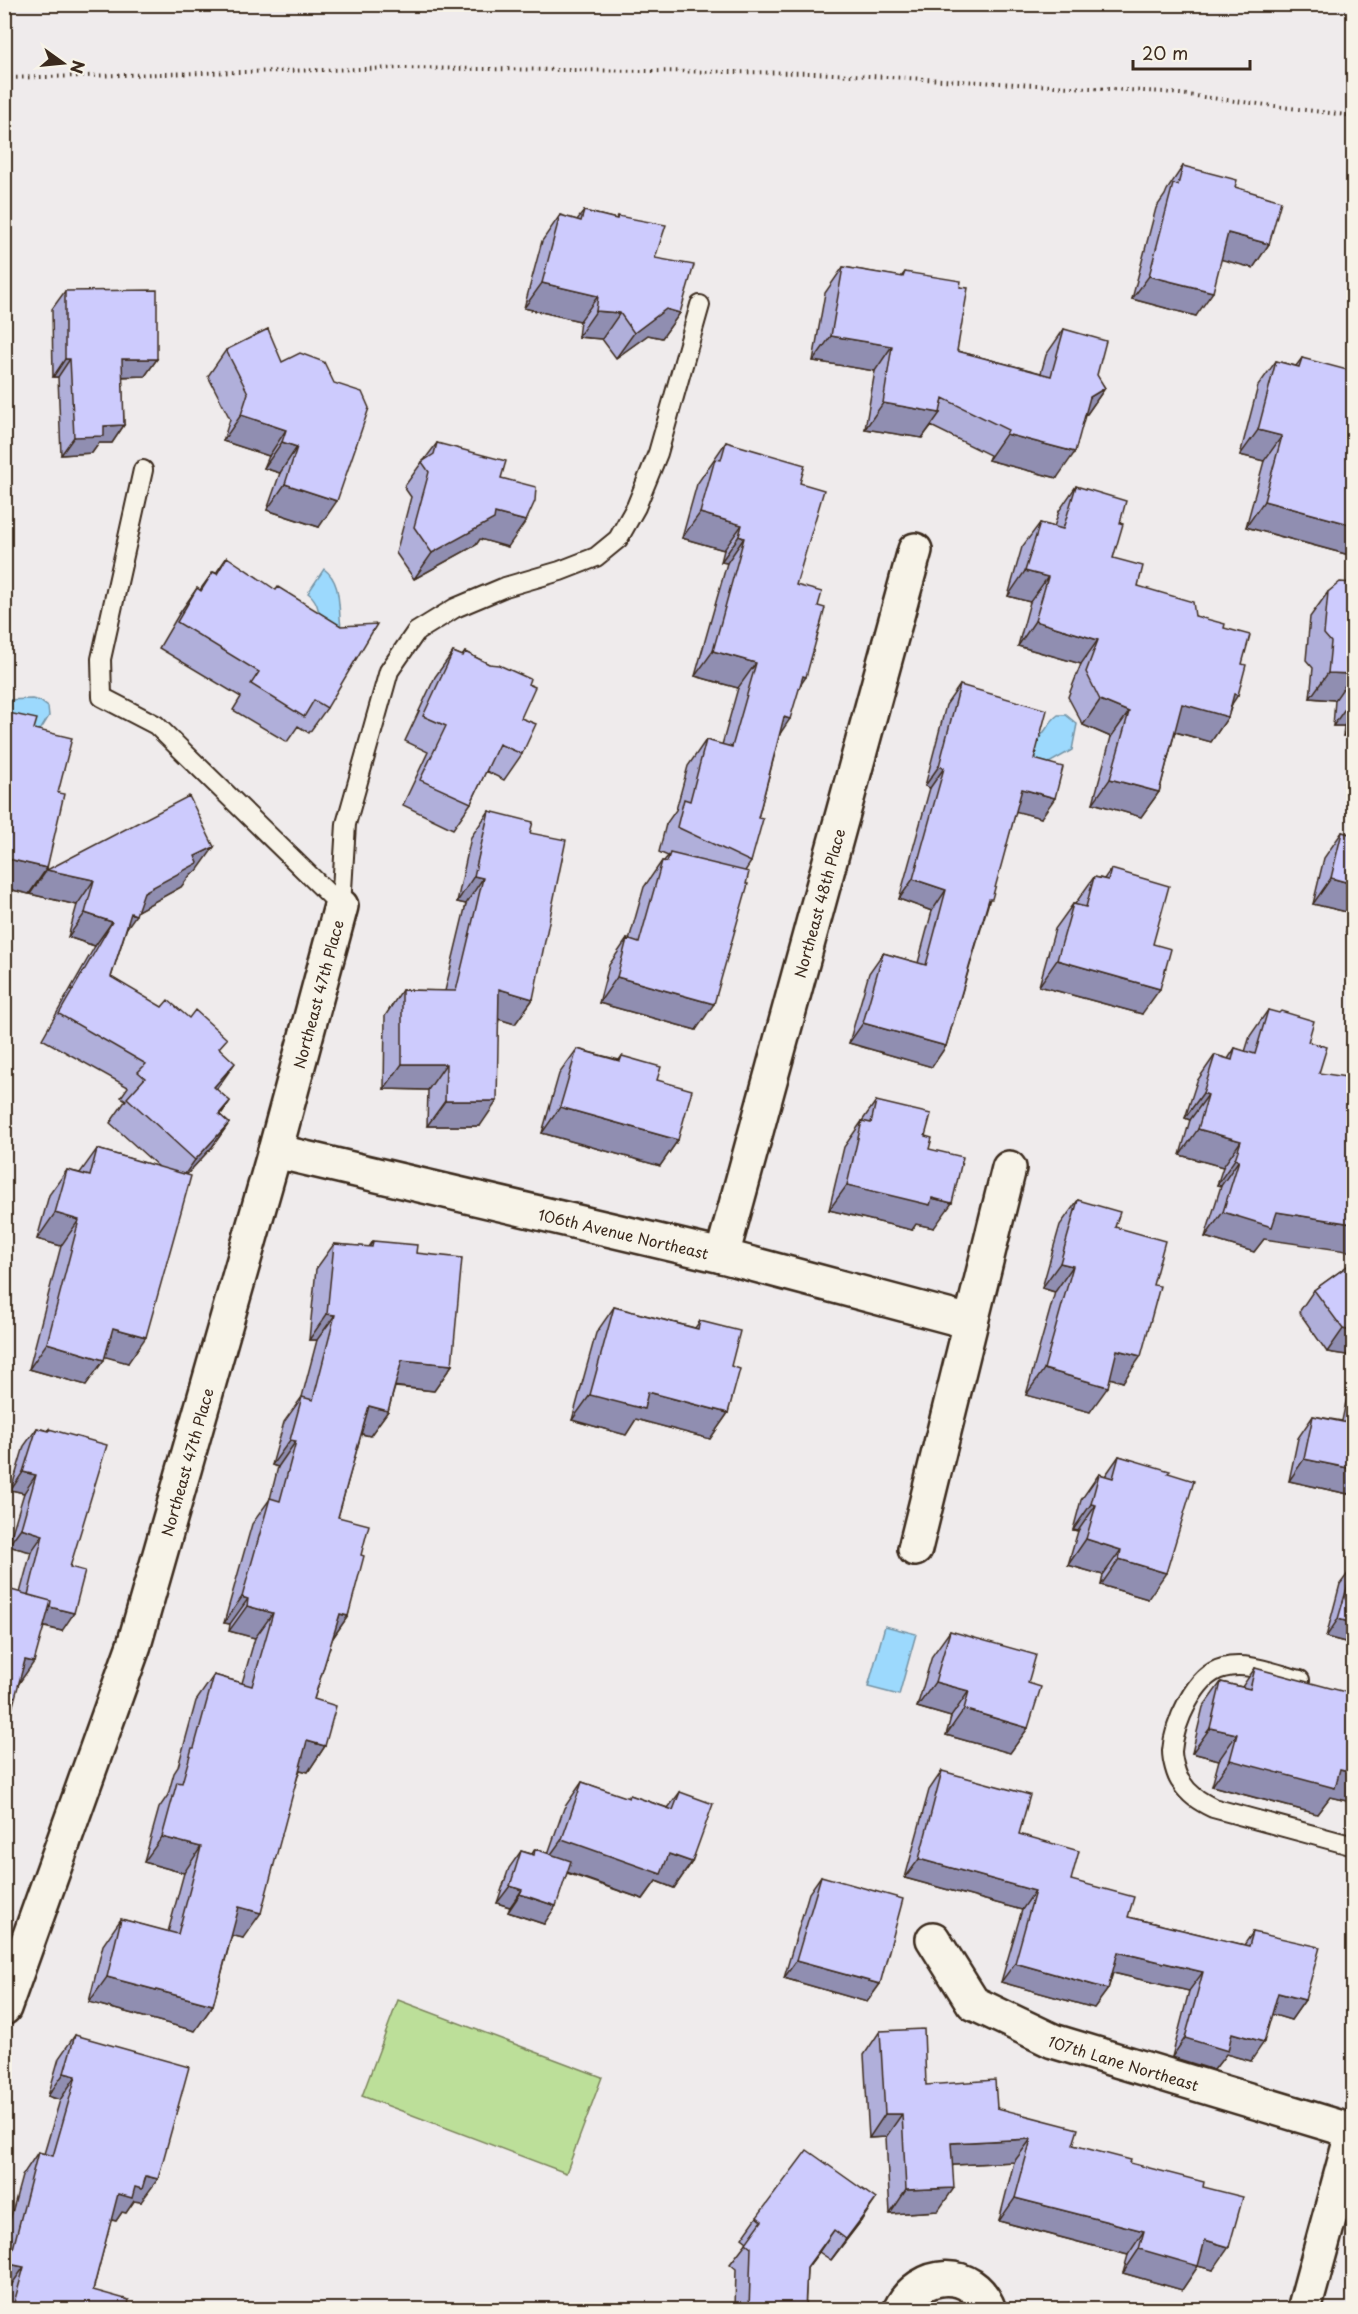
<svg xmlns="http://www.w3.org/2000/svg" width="1358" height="2314" viewBox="0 0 1358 2314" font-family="'Playpen Sans',sans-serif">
  <rect width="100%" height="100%" fill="#efebec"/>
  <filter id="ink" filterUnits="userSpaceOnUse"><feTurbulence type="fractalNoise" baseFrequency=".0167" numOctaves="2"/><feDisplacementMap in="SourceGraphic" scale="12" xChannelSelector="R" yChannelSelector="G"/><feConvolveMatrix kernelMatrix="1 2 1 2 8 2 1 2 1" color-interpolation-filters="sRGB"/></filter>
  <g filter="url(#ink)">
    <path fill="#bcdf99" stroke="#7c845c" stroke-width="1.5" d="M398,2000L602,2077L566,2173L362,2096Z"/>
    <path fill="#9cd9fd" stroke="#7593a4" stroke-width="1.5" d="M324,569C342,582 338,607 341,627L320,618C318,608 317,600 308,593Z
      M32,699L40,701L48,707L49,716L41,729L31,731L5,726V700Z
      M1058,715H1066L1077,724L1072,750L1049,763L1037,760L1034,756L1035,742C1045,734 1049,721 1058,715Z
      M885,1626L916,1634L899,1695L868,1687Z"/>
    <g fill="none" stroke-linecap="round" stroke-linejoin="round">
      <defs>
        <path id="lane" d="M143,470L101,659L102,697L156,725L341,906
          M341,906L346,824L389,671L416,632L455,608L505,587L560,571L596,557L618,539L636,507L658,453L700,305
          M1300,1680C1276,1674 1247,1661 1223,1668C1194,1675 1174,1725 1172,1751C1172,1759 1176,1776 1181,1782C1189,1795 1199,1801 1213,1808L1354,1846"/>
        <g id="street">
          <path id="s1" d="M275,1151L722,1256L970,1322"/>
          <path id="s2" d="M722,1256L915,550"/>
          <path d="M915,1549L1009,1168"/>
          <path id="s3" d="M933,1939L973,2003L1053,2041L1352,2131"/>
          <path id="s4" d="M4,2008L134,1645L275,1151L341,906"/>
          <path d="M900,2310C919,2270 973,2266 989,2310"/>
        </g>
        <path id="secondary" d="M1304,2310L1354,2127"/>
      </defs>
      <use href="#lane" stroke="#3b2a1e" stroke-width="22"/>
      <use href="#street" stroke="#3b2a1e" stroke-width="38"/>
      <use href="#secondary" stroke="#3b2a1e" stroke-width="38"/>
      <path stroke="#3b2a1e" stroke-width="4" stroke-dasharray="1.5 4.5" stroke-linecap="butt" d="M4,78L401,68L814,73L1164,92L1354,116"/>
      <use href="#lane" stroke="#f7f3e8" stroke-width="18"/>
      <use href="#street" stroke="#f7f3e8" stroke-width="33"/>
      <use href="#secondary" stroke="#f7f3e8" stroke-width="33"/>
    </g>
    <path fill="#b0afda" stroke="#3b2a1e" stroke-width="1.5" d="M1183,166L1235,187L1269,244L1253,268L1221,259L1196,316L1132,299L1156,208L1165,195L1167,190Z
      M584,211L616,219L618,216L655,258L680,313L662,338L648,335L616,358L602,339L578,337L580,321L524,308L542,241L560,215L577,220Z
      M843,267L901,277L905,272L960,287L957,351L1041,373L1046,355L1064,329L1105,388L1087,414L1085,415L1057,478L988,460L990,455L931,426L922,438L865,429L875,371L813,361L825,293Z
      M65,291L157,359L145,376L122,377L124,425L112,443H99L92,453L61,455L58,377H53L52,309Z
      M268,329L319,527L267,510L280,473L264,468L269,456L223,441L230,419L208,376L226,350Z
      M1302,358L1353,381V556L1246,527L1264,461L1240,455L1258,386L1276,361L1296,366Z
      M726,442L800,483L796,585L818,606L800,686L780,734L758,818L751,862L745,871L696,1030L599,1003L609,965L627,939L629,940L644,887L662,861H664L668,856L659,852L666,824L676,810L688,766L706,740L722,745L738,688L695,676L727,563L721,562L724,550L682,538L697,484Z
      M437,443L501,478L508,547L480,539L476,545L414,579L396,553L411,497L404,487L422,462L425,459Z
      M1076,486L1120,523L1113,558L1138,586L1195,616L1224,628L1232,705L1228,717L1211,742L1175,732L1159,792L1141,817L1093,803L1111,737L1083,725L1068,697L1081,664L1018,646L1030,602L1008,596L1022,547L1040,523L1054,527L1059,511Z
      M227,557L327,708L309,733L298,726L287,742L233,710L241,697L159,648L179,614L197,588L200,590L213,572L216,573Z
      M1353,583V737L1343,736L1344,726H1333L1335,700L1310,698L1313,668L1306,660L1310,617L1328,592Z
      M453,652L462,656L465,652L528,684L521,718L522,754L504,780L486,771L471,803L453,829L403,805L428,752L405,741L435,677Z
      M960,685L1034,759L1041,818L1016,811L946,1046L932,1067L849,1043L869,973L883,953L918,963L932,911L899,899L930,788L925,786L946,705Z
      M4,712L34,729L29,894L4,888Z
      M489,811L530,833L533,999L515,1024L499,1019L480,1126H427L428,1090L384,1089L385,1016L402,990L445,991L466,904L457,902L471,837Z
      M1342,832L1353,835V934L1346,932L1351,913L1313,904L1324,858Z
      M1111,869L1153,944L1142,1014L1039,986L1055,929L1073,904H1075L1094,877L1104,879Z
      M47,870L197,871L191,874L181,887L137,911L127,927L111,977L220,1049L216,1089L230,1101L220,1115L229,1123L212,1147L187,1174L128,1363L105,1356L86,1385L29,1369L61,1246L37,1239L49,1195L67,1170L80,1173L97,1149L159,1167L110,1123L126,1100L121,1097L128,1087L42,1039L95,946L68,937L77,905L30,894Z
      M1268,1010L1308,1042L1319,1073L1264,1239L1254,1252L1205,1237L1221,1186L1217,1185L1223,1167L1180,1155L1190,1120L1185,1118L1197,1081L1215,1055L1228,1059L1235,1048L1245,1052L1250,1036Z
      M577,1049L619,1060L622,1056L657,1080L678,1140L660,1166L542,1133L559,1074Z
      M876,1101L929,1149L934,1228L916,1224L912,1230L829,1210L844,1147Z
      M1078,1200L1115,1227L1123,1382L1110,1378L1090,1412L1026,1395L1055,1292L1042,1288L1060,1225Z
      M373,1241L416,1253L452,1365L434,1391L395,1387L388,1411L370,1436L361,1434L338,1517L361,1555L348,1616L332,1639L314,1699L325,1746L308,1772L300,1770L243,1938L232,1935L213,2005L195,2031L89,2002L103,1945L121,1919L168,1932L184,1873L144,1862L159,1808L168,1795L174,1773L178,1767L196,1701L214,1675L242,1683L255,1638L229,1631L230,1624L224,1623L252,1524L270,1499L278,1467L272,1465L284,1422L302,1397L317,1340H309L316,1269L334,1244L369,1247Z
      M1353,1262V1356L1327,1352L1299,1312L1314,1290Z
      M614,1307L695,1328L700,1321L731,1366L728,1413L710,1439L636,1419L626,1435L572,1420L596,1333Z
      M1353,1364V1495L1289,1481L1298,1438L1313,1416L1342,1421L1349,1387L1351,1384L1350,1382Z
      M37,1428L48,1431L49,1429L70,1567L62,1631L44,1627L19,1684L20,1593L31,1552L8,1546L24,1493L11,1490L24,1446Z
      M1119,1456L1168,1473L1148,1599L1101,1585L1103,1575L1068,1565L1078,1531L1073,1530L1081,1500L1099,1474L1105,1476Z
      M1353,1567V1644L1326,1637L1340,1584Z
      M950,1631L1028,1683V1728L1010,1753L946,1735L951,1717L917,1707L932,1656Z
      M1255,1668L1352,1718L1351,1802L1330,1797L1317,1814L1212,1786L1219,1760L1192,1753L1203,1707L1221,1682L1242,1687Z
      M942,1771L1019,1834L1071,1880L1128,1917L1244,1945L1253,1932L1305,2000L1291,2020L1272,2014L1251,2061L1226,2054L1214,2070L1172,2057L1189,1991L1113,1973L1108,1989L1094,2008L1001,1982L1022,1910L905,1878L929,1790Z
      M582,1782L627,1798L630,1795L668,1808L680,1792L692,1862L674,1888L656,1881L643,1899L567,1873L544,1924L508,1912L510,1907L497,1903L509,1868L521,1851L532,1854L535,1849L548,1854L564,1808Z
      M821,1876L880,1984L867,2002L784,1978L809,1893Z
      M880,2031L926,2085L997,2108L1073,2145L1203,2187L1213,2270L1198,2266L1182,2290L1123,2273L1128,2255L999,2221L1014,2162L953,2165L938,2211L890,2214L886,2137L869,2138L864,2055Z
      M75,2035L141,2202L134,2201L126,2213L122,2212L116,2221L111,2220L93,2290L127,2310H4V2301L7,2291L4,2290V2242L22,2176L38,2152L44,2154L60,2100L48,2096L59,2058Z
      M757,2217L861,2221L831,2260L819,2252L807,2268L805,2310H735L736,2269L730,2264L747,2242L742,2238Z"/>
    <path fill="#908eb1" stroke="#3b2a1e" stroke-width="1.5" d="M1228,233L1269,244L1253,268L1212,257Z
      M1149,276L1213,292L1196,316L1132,299Z
      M542,283L598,296L580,321L524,308Z
      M666,309L680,313L662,338L648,335L616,358L634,333Z
      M596,311L620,313L602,339L578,337Z
      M831,336L892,346L875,371L813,361Z
      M65,359H70L58,377H53Z
      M122,359H157L145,376L109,377Z
      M1105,388L1087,414L1072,423L1090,397Z
      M883,403L940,413L922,438L865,429Z
      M241,415L286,430L269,456L223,441Z
      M124,425L112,443H99L92,453L61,455L74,437L104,426Z
      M1258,430L1282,436L1264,461L1240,455Z
      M1006,434L1075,452L1057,478L988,460Z
      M282,442L297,447L280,473L264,468Z
      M285,484L337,501L319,527L267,510Z
      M1264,501L1353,525V556L1246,527Z
      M495,513L526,521L508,547L480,539L476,545L414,579L432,553Z
      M700,513L742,525L724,550L682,538Z
      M739,536L744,538L727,563L721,562Z
      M1025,571L1048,577L1030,602L1008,596Z
      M1035,621L1098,640L1081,664L1018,646Z
      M713,651L756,663L738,688L695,676Z
      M1328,673L1353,674L1335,700L1310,698Z
      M803,676L806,677L789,702Z
      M1234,694L1238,695L1224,716L1228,717L1211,742L1165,729L1182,704Z
      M1100,700L1129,712L1111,737L1083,725Z
      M1351,700H1353V713L1344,726H1333Z
      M784,717L790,719L773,744Z
      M1353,721V737L1343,736Z
      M939,766L944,768L930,788L925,786Z
      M1110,779L1159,792L1141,817L1093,803Z
      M1022,789L1055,798L1041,818L1007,809Z
      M4,792L12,793L4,805Z
      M214,847L197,871L191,874L181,887L132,914L136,915L119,939L114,938L144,892L195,856Z
      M4,858L47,868L29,894L4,888Z
      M47,870L94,880L77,905L30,894Z
      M474,876L483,878L466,904L457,902Z
      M1331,878L1353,884V909L1351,913L1313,904Z
      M913,879L946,890L932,911L899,899Z
      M85,913L112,922L95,946L68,937Z
      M1353,922V934L1346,932Z
      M1057,960L1160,989L1142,1014L1039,986Z
      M617,977L714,1004L696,1030L599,1003Z
      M499,989L533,999L515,1024L482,1014Z
      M863,1023L946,1046L932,1067L849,1043Z
      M235,1063L218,1087L197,1111L214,1087Z
      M402,1064H446L428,1090L384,1089Z
      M1203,1093L1208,1095L1190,1120L1185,1118Z
      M230,1101L213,1126L219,1114Z
      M445,1101H497L480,1126H427Z
      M560,1107L678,1140L660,1166L542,1133Z
      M229,1123L212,1147L178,1184L195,1160Z
      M1198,1129L1241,1141L1223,1167L1180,1155Z
      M1235,1159L1239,1160L1221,1186L1217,1185Z
      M847,1185L932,1198L952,1203L934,1228L916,1224L912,1230L829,1210Z
      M1223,1212H1277L1353,1224V1252L1264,1239L1254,1252L1205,1237Z
      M55,1213L79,1220L61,1246L37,1239Z
      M1060,1263L1073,1266L1055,1292L1042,1288Z
      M327,1314L335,1315L317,1340H309Z
      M113,1328L146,1337L128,1363L95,1354Z
      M1343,1329L1353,1331V1356L1327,1352Z
      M47,1343L104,1360L86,1385L29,1369Z
      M1117,1350L1141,1356L1123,1382L1100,1375Z
      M402,1360L452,1365L434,1391L384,1385Z
      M1044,1369L1108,1387L1090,1412L1026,1395Z
      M648,1392L728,1413L710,1439L636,1419L626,1435L572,1420L590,1395Z
      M369,1406L388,1411L370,1436L351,1431Z
      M290,1440L296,1441L278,1467L272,1465Z
      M1304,1459L1353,1469V1495L1289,1481Z
      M23,1472L36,1475L24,1493L11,1490Z
      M1091,1504L1096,1505L1078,1531L1073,1530Z
      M21,1528L43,1535L31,1552L8,1546Z
      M1086,1539L1121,1550L1103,1575L1068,1565Z
      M1119,1559L1166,1573L1148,1599L1101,1585Z
      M242,1597L248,1599L230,1624L224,1623Z
      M26,1601L74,1613L62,1631L14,1619Z
      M247,1606L273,1613L255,1638L229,1631Z
      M340,1614L348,1616L330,1642Z
      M1338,1619L1353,1623V1644L1326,1637Z
      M25,1660L34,1662L17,1686Z
      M935,1682L969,1691L951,1717L917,1707Z
      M964,1709L1028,1728L1010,1753L946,1735Z
      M1210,1728L1237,1734L1219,1760L1192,1753Z
      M307,1741L325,1746L308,1772L289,1767Z
      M1230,1760L1340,1769L1353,1772V1799L1351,1802L1330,1797L1317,1814L1212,1786Z
      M162,1837L201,1847L184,1873L144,1862Z
      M562,1839L669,1854L692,1862L674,1888L656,1881L643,1899L544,1864Z
      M919,1859L1035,1891L1022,1910L905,1878Z
      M510,1886L522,1890L510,1907L497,1903Z
      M520,1894L556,1906L544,1924L508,1912Z
      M239,1907L261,1913L243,1938L221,1933Z
      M1118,1952L1203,1972L1189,1991L1105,1971Z
      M796,1961L880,1984L867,2002L784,1978Z
      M1015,1963L1108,1989L1094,2008L1001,1982Z
      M107,1977L213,2005L195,2031L89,2002Z
      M1278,1993L1305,2000L1291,2020L1264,2012Z
      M1232,2033L1264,2042L1251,2061L1226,2054L1214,2070L1172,2057L1185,2038Z
      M64,2073L76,2076L60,2100L48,2096Z
      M885,2114H902L886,2137L869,2138Z
      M1031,2139L1014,2162L935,2166L951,2143Z
      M146,2176L158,2179L141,2202L134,2201L126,2213L122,2212L116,2221L101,2217L118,2194L135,2187Z
      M954,2188L938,2211L890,2214L906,2190Z
      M1015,2198L1144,2231L1128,2255L999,2221Z
      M876,2199L861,2221L831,2260L846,2239Z
      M834,2230L819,2252L792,2288L807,2267Z
      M1205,2240L1229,2247L1213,2270L1198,2266L1182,2290L1123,2273L1139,2249Z
      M9,2264L24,2267L7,2291L4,2290V2270Z"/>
    <path fill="#cdcbfd" stroke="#3b2a1e" stroke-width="1.5" d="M1183,166L1237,180L1235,187L1281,201L1269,244L1228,233L1213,292L1149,276L1173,184L1178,185Z
      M584,211L617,219L618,216L666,225L655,258L694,265L680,313L666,309L634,333L620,313L596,311L598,296L542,283L560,215L581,221Z
      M843,267L903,277L905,272L961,281L960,287L968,288L957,351L1051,376L1064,329L1106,341L1097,375L1105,388L1090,397L1075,452L1006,434L1008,430L943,398L940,413L883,403L892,346L831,336Z
      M157,290V359H122L124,425L104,426V436L74,437L70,359H65V291Z
      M268,329L282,362L300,353L324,362L334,383L362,392L369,408L337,501L285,484L297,447L282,442L286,430L241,415L248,393L226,350Z
      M1302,358L1351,371L1349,380L1353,381V525L1264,501L1282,436L1258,430L1276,361L1299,367Z
      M726,442L805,465L800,483L824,490L796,585L822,592L818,606L825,608L806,677L803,676L790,719L784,717L758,818L763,819L751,862L677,827L684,799L690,801L706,740L732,747L756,663L713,651L744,538L739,536L742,525L700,513L715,459L721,460Z
      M437,443L506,461L501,478L536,487L535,501L526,521L495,513L494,519L432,553L414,527L429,472L422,462L434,454Z
      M1076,486L1126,501L1120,523L1123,524L1113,558L1143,566L1138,586L1193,602L1195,616L1225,624L1224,628L1250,635L1242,664L1246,665L1238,695L1234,694L1228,717L1182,704L1159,792L1110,779L1129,712L1100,700L1086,672L1098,640L1035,621L1048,577L1025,571L1040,523L1063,529Z
      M227,557L276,590L278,587L341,626L377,624L327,708L314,700L304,717L251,684L259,672L177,622L197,588L201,591L213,572L217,574Z
      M1340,582L1353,583V700H1351L1353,674L1328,673L1331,642L1324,634L1328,592Z
      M453,652L463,656L465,652L489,664L499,665L530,679L528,684L535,687L521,718L536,724L522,754L499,744L471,803L420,780L446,726L423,716Z
      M960,685L1047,710L1034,759L1063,767L1055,798L1022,789L992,899H989L946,1046L863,1023L883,953L926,965L946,890L913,879L944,768L939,766Z
      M4,712L37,719L34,729L72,738L58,793L64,794L47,868L4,858V826L12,793L4,792Z
      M189,796L214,847L195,856L198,863L144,892L136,915L131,913L111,977L162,1007L168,1000L189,1018L195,1010L227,1039L219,1048L235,1063L214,1087L230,1101L219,1114L229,1123L195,1160L127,1098L145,1078L138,1072L146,1064L59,1014L112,922L85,913L94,880L47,870Z
      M489,811L533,822L530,833L566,840L533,999L499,989L497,1101H445L446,1064H402V990L456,991L483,878L474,876Z
      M1342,832L1353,835V884L1331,878Z
      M670,853L749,872L746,884H748L714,1004L617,977L627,939L639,943L662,861L667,862Z
      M1111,869L1169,886L1153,944L1171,949L1160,989L1057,960L1073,904L1086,907L1094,877L1108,880Z
      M1268,1010L1279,1013L1281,1011L1314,1021L1308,1042L1327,1047L1319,1073L1353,1078V1224L1277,1212L1272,1227L1223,1212L1239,1160L1235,1159L1241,1141L1198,1129L1208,1095L1203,1093L1215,1055L1232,1060L1235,1048L1255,1054Z
      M577,1049L620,1061L622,1056L661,1067L657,1080L692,1090L678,1140L560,1107Z
      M876,1101L931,1114L925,1136L932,1138L929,1149L963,1157L952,1203L932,1198L930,1205L847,1185L862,1121L871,1123Z
      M97,1149L191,1176L146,1337L113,1328L104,1360L47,1343L79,1220L55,1213L67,1170L90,1176Z
      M1078,1200L1120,1212L1115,1227L1165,1241L1153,1285L1160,1286L1141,1356L1117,1350L1108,1387L1044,1369L1073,1266L1060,1263Z
      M373,1241L417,1245L416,1253L462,1258L452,1365L402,1360L388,1411L369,1406L338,1517L369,1525L361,1555L364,1556L348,1616L340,1614L314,1699L336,1706L325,1746L307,1741L261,1913L239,1907L213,2005L107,1977L121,1919L178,1934L201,1847L162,1837L177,1782L182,1783L192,1748H194L214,1675L252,1686L273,1613L247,1606L248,1599L242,1597L270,1498L280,1501L296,1441L290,1440L302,1397L313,1400L335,1315L327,1314L334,1244L372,1247Z
      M1353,1262V1331L1343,1329L1314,1290Z
      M614,1307L698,1329L700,1321L740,1331L731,1366L740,1369L728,1413L648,1392L644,1409L590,1395Z
      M1313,1416L1353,1424V1421V1469L1304,1459Z
      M37,1428L49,1431V1429L107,1445L70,1567L85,1571L74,1613L50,1607L51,1601L28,1595L43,1535L21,1528L36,1475L23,1472Z
      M1119,1456L1170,1471L1168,1473L1194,1481L1166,1573L1119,1559L1121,1550L1086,1539L1096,1505L1091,1504L1099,1474L1113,1478Z
      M1353,1567V1623L1338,1619Z
      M4,1588L51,1601L34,1662L25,1660L4,1739Z
      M950,1631L1036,1655L1028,1683L1041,1687L1028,1728L964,1709L969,1691L935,1682Z
      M1255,1668L1353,1694V1713L1352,1718H1353V1772L1340,1769L1335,1788L1230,1760L1237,1734L1210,1728L1221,1682L1250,1689Z
      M942,1771L1030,1795L1019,1834L1079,1851L1071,1880L1134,1897L1128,1917L1249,1946L1253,1932L1320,1947L1305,2000L1278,1993L1264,2042L1232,2033L1228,2051L1185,2038L1203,1972L1118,1952L1108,1989L1015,1963L1035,1891L919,1859Z
      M582,1782L629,1798L630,1795L673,1810L680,1792L713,1804L692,1862L669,1854L661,1874L562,1839Z
      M535,1849L571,1861L556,1906L520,1894L522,1890L510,1886L521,1851L534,1855Z
      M821,1876L903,1899L880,1984L796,1961Z
      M924,2029L926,2085L995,2080L997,2108L1078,2129L1073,2145L1131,2160L1130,2163L1204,2182L1203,2187L1243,2197L1229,2247L1205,2240L1198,2266L1139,2249L1144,2231L1015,2198L1031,2139L951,2143L954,2188L906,2190L902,2114H885L880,2031Z
      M75,2035L189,2067L158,2179L146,2176L142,2189L135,2187L132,2198L118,2194L93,2290L129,2300L127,2310H12L24,2267L9,2264L38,2152L53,2156L76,2076L64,2073Z
      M807,2150L876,2199L846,2239L834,2230L807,2267L805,2310H749L751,2247L746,2243L762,2221L757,2217Z"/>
  </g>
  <g text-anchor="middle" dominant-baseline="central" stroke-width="6" stroke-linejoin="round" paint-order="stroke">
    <g font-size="15" fill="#3b2a1e" stroke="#f7f3e8">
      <text stroke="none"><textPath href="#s2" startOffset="366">Northeast 48th Place</textPath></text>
      <text stroke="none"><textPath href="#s4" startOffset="1062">Northeast 47th Place</textPath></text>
      <text stroke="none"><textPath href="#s1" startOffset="358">106th Avenue Northeast</textPath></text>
      <text stroke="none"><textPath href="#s4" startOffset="576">Northeast 47th Place</textPath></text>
      <text stroke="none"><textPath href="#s3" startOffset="238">107th Lane Northeast</textPath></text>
    </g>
  </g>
  <rect width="1358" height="2314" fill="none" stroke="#f7f3e8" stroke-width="24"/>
  <rect x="12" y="12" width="1334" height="2290" fill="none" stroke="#3b2a1e" stroke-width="2" filter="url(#ink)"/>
  <g transform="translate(63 63) rotate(105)" stroke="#f7f3e8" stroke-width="4.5" paint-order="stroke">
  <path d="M0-4.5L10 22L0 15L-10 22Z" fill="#3b2a1e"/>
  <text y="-9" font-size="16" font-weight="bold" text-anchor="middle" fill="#3b2a1e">N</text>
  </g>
  <path d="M1133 60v9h117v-9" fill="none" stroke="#3b2a1e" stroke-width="3"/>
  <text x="1142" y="60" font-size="18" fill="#3b2a1e" stroke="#f7f3e8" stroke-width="4.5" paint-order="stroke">20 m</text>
</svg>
